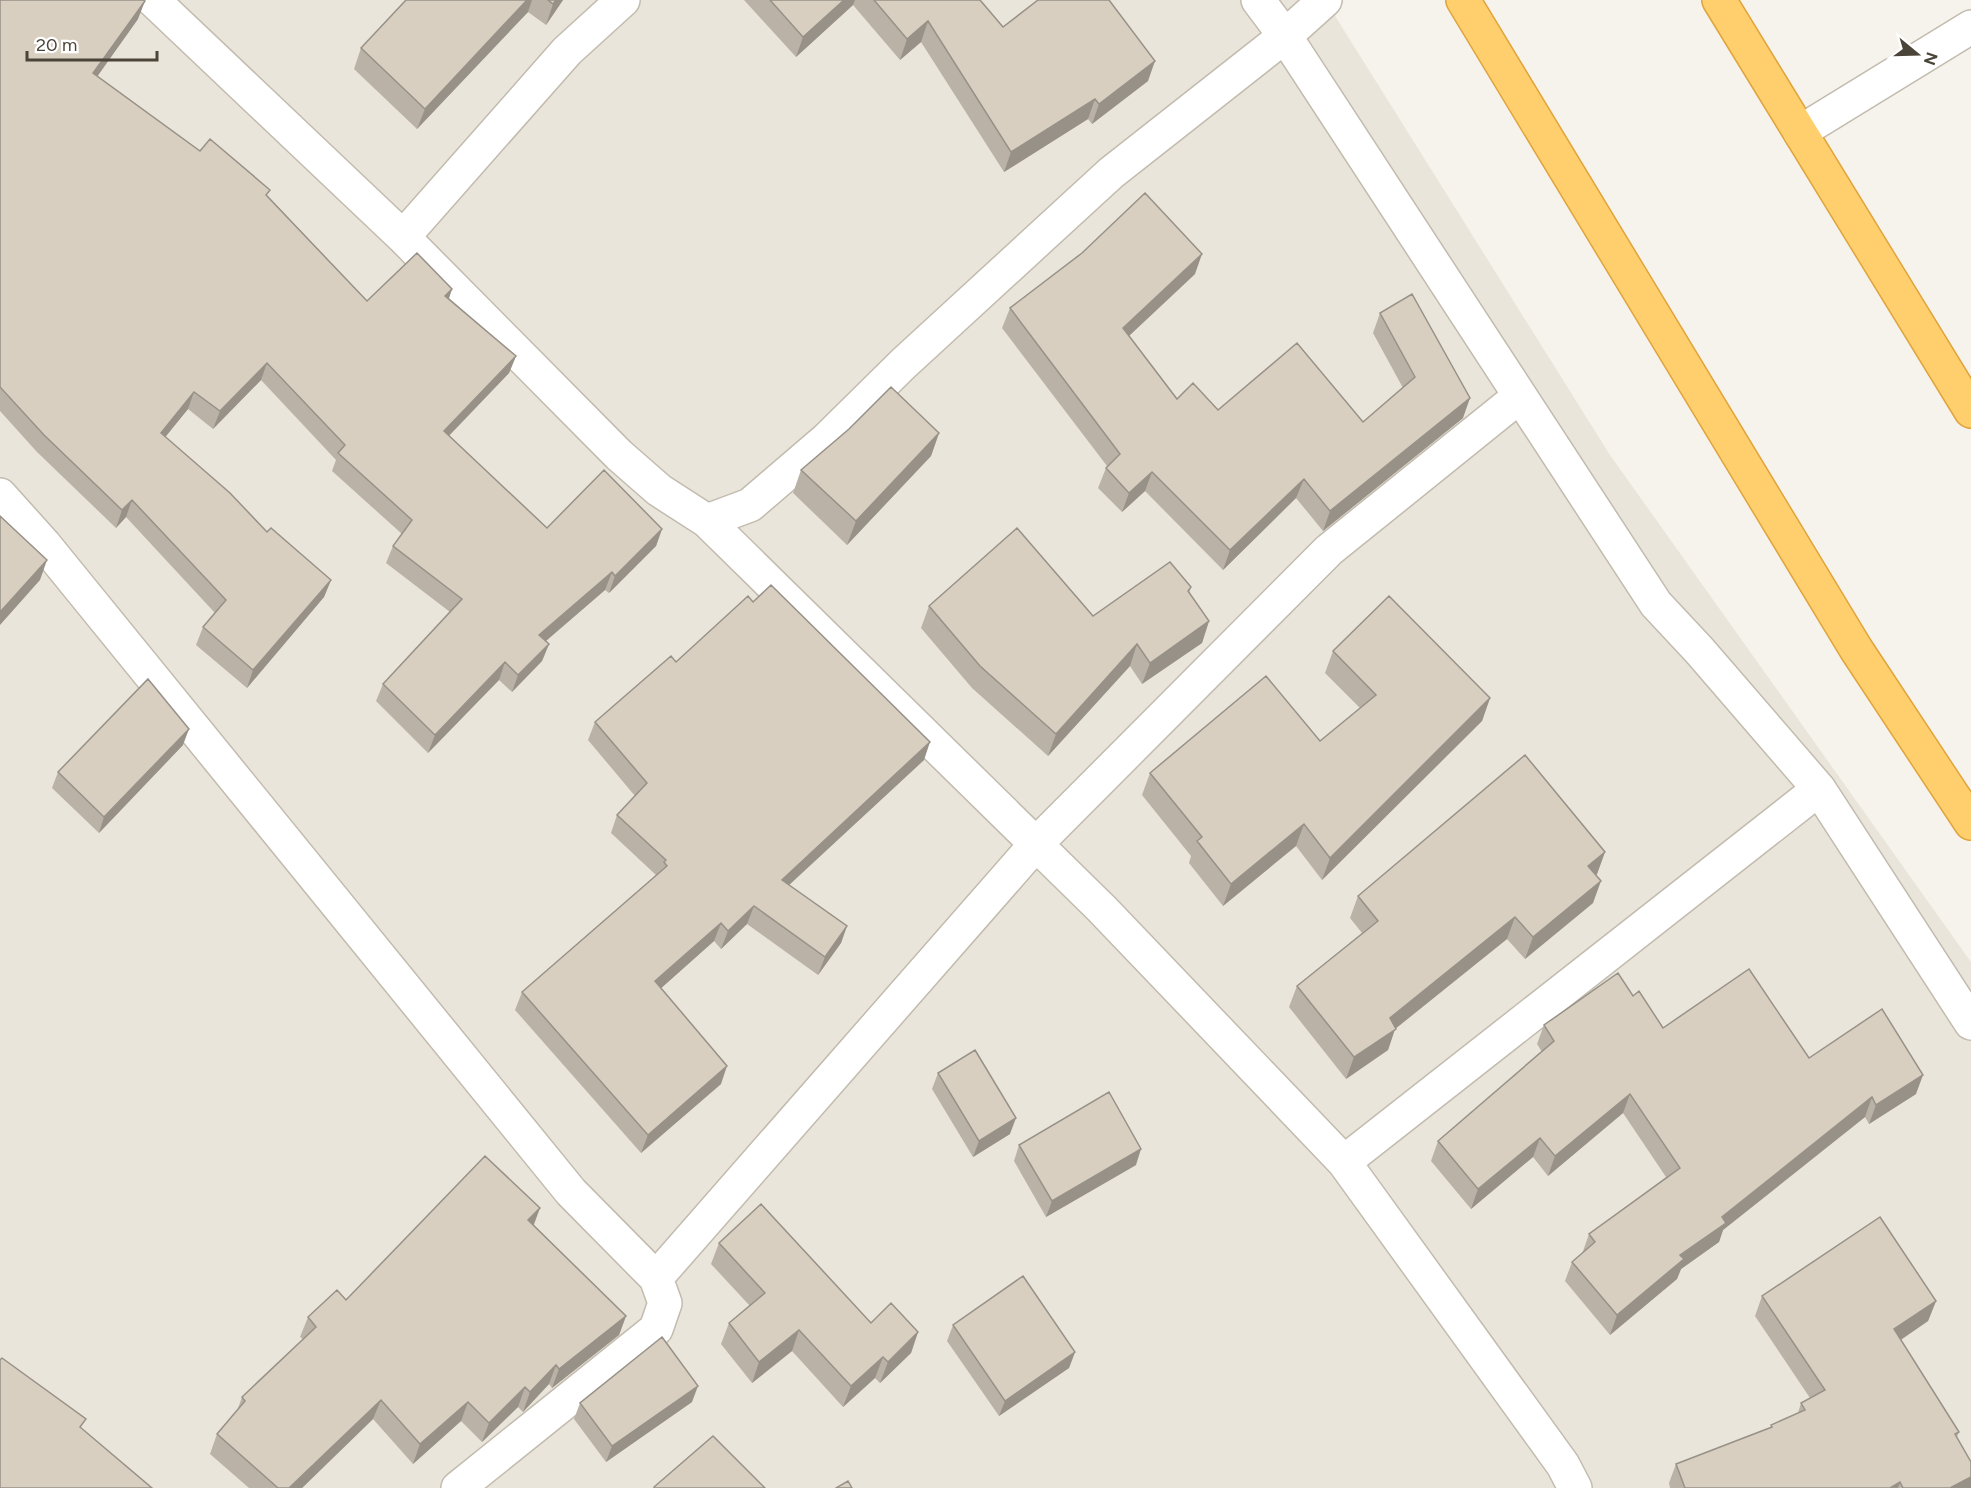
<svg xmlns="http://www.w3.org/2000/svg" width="1971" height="1488" viewBox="0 0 1971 1488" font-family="Figtree,sans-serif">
  <rect width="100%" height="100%" fill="#f6f3ec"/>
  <path fill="#eae5da" d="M0,0H1325L1610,455L1971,962V1488H0Z"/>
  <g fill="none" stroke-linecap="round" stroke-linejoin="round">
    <defs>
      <path id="minor" d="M153,0L403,237L619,455L659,490L707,521L1102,909L1344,1162L1563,1465L1575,1488
        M1258,0L1285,36L1656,604L1699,650L1819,789L1971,1023
        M1800,132L1971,27
        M403,237L567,51L623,0
        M0,495L44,544L571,1192L656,1278L665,1303L656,1329L458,1488
        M707,521L750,505L827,439L903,364L1111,173L1285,36L1325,0
        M1344,1162L1819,789
        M656,1278L1036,844L1329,550L1520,396"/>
      <path id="highway" d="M1463,0L1856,649L1971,823
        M1719,0L1971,411"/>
    </defs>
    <use href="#minor" stroke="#c2bbae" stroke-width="36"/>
    <use href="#highway" stroke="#e0a43c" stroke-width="36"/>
    <use href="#minor" stroke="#fff" stroke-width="33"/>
    <use href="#highway" stroke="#ffcf6e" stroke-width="33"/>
  </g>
  <path fill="#bab2a6" d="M0,0L138,19L97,76L200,151L268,196L367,301L452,289L449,298L516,356L509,373L449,436L547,528L662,529L656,546L609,593L605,590L546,641L549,644L542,661L512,692L499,680L428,753L376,701L383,684L450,612L386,563L393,546L402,534L332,471L336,460L261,380L213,429L188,409L165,437L267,532L331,580L324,597L247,688L196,645L203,627L215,613L126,517L116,528L37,452L0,411Z
    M406,0H563L546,25L528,12L417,129L354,69L361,48Z
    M744,0H980L1003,27L1148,81L1092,124L1088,119L1004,172L921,42L900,60L853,5L796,57Z
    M1195,274L1129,336L1177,399L1218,410L1363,422L1403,388L1373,333L1380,313L1463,418L1323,531L1296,498L1223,570L1145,491L1122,512L1098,488L1106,468L1107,466L1002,328L1010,308Z
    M939,433L931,456L847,545L793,493L801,470Z
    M1191,587L1189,593L1209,621L1202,643L1142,684L1130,666L1048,756L972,688L921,628L929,606L1093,616Z
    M753,602L924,760L789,885L847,926L841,943L818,975L747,924L721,949L714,941L661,988L721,1084L641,1153L515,1010L522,992L656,875L611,833L617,815L635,796L588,740L595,722L676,662Z
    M1333,651L1490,698L1482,721L1322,880L1296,846L1223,906L1189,863L1191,856L1142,795L1150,773L1320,741L1360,708L1325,673Z
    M183,745L99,833L52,788L58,772Z
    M1605,852L1597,874L1596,875L1593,903L1525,959L1507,939L1395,1029L1388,1050L1346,1079L1289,1007L1297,986L1362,933L1350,918L1358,896Z
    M1633,996L1663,1028L1809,1058L1916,1094L1869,1124L1865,1117L1723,1230L1719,1242L1681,1269L1677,1279L1610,1335L1565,1281L1572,1262L1582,1254L1589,1234L1666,1177L1623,1113L1548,1176L1533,1157L1471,1209L1431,1161L1438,1141L1542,1052L1537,1044L1544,1025Z
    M938,1073L1010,1134L973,1157L932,1089Z
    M1019,1145L1136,1165L1046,1217L1014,1161Z
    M534,1225L626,1316L619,1335L552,1388L549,1384L523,1412L518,1407L482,1442L461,1421L413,1464L373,1419L302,1488H249L210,1454L217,1434L237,1411L242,1397L303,1339L300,1337L308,1317L346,1300Z
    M719,1243L871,1323L918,1332L911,1353L880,1383L875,1378L843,1407L792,1351L752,1383L721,1344L729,1323L750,1306L711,1264Z
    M1762,1296L1936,1301L1928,1321L1901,1340L1959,1432L1957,1437L1971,1488H1670L1669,1483L1676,1464L1770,1428L1771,1425L1798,1413L1801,1403L1810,1398L1755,1316Z
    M953,1325L1075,1352L1069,1368L999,1416L947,1341Z
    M692,1402L606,1462L574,1419L580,1403Z"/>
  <path fill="#979187" d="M527,0H532L528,12L417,129L425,109Z
    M556,0H563L546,25L553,4Z
    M844,0H855L853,5L796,57L803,37Z
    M145,1L138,19L87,91L93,73Z
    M928,21L921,42L900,60L907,39Z
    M1155,61L1148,81L1092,124L1099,104Z
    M1095,99L1088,119L1004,172L1011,152Z
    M1202,254L1195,274L1116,348L1123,328Z
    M452,289L446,307L445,296Z
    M516,356L509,373L437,448L444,431Z
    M267,363L261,380L213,429L220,411Z
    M194,392L188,409L154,451L161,433Z
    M1470,398L1463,418L1323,531L1330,511Z
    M939,433L931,456L847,545L856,521Z
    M1152,472L1145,491L1122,512L1129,493Z
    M1304,479L1296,498L1223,570L1230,550Z
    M132,500L126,517L116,528L122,510Z
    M662,529L656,546L609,593L615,576Z
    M47,560L40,580L0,625V612Z
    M612,572L605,590L533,652L539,635Z
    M331,580L324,597L247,688L253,670Z
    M1209,621L1202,643L1142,684L1150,663Z
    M549,644L542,661L512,692L518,675Z
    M1137,644L1130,666L1048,756L1056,734Z
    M505,662L499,680L428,753L435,735Z
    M1490,698L1482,721L1322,880L1330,858Z
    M189,729L183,745L99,833L104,817Z
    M930,742L924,760L775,898L782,880Z
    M1304,824L1296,846L1223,906L1231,884Z
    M1605,852L1597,874L1580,888L1588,866Z
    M1601,881L1593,903L1525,959L1533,937Z
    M754,906L747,924L721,949L728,931Z
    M1515,917L1507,939L1395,1029L1388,1050L1346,1079L1354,1057L1390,1018Z
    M721,923L714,941L649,999L655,981Z
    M847,926L841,943L818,975L825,957Z
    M727,1066L721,1084L641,1153L648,1135Z
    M1923,1075L1916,1094L1869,1124L1876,1105Z
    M1630,1094L1623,1113L1548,1176L1555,1156Z
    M1872,1097L1865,1117L1723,1230L1719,1242L1681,1269L1677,1279L1610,1335L1617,1315L1680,1255L1722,1217Z
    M1016,1118L1010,1134L973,1157L979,1141Z
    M1540,1138L1533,1157L1471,1209L1478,1189Z
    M1141,1149L1136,1165L1046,1217L1052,1201Z
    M540,1208L533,1227L528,1220Z
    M1936,1301L1928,1321L1887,1349L1894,1329Z
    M626,1316L619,1335L552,1388L559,1369Z
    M799,1330L792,1351L752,1383L759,1362Z
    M918,1332L911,1353L880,1383L888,1362Z
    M1075,1352L1069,1368L999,1416L1005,1401Z
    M883,1357L875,1378L843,1407L851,1386Z
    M556,1365L549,1384L523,1412L530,1392Z
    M698,1386L692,1402L606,1462L612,1446Z
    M525,1387L518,1407L482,1442L489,1423Z
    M381,1400L373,1419L302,1488H289Z
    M468,1402L461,1421L413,1464L420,1444Z
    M1971,1477V1488H1950Z
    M1900,1482L1898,1488H1890Z"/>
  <path fill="#d8cfc1" stroke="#979187" stroke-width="1.5" d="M0,0H143L145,1L93,73L200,151L210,139L270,190L266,195L367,301L417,253L452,289L445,296L516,356L444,431L547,528L604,470L662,529L615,576L612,572L539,635L549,644L518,675L505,662L435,735L383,684L462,599L393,546L412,520L338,453L345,445L267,363L220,411L194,392L161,433L230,493L267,532L271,528L331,580L253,670L203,627L226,600L132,500L122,510L44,435L0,387Z
    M406,0H527L425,109L361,48Z
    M548,0H556L553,4Z
    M770,0H844L803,37Z
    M874,0H980L1003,27L1038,0H1109L1155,61L1099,104L1095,99L1011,152L928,21L907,39Z
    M1145,193L1202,254L1123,328L1177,399L1193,383L1218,410L1297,343L1363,422L1415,377L1380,313L1412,294L1470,398L1330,511L1304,479L1230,550L1152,472L1129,493L1106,468L1120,454L1010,308L1082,253Z
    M891,387L939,433L856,521L801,470L849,429Z
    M0,516L47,560L0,612Z
    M1017,528L1093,616L1170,562L1191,587L1188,591L1209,621L1150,663L1137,644L1056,734L980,666L929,606Z
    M771,585L930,742L782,880L847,926L825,957L754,906L728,931L721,923L655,981L727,1066L648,1135L522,992L667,866L664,862L666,860L617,815L647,783L595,722L671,656L676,662L748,596L753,602Z
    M1389,596L1490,698L1330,858L1304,824L1231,884L1197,841L1202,837L1150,773L1266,676L1320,741L1376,695L1333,651Z
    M148,679L189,729L104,817L58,772Z
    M1525,755L1605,852L1588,866L1601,881L1533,937L1515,917L1390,1018L1396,1029L1354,1057L1297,986L1378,921L1358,896Z
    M1749,969L1809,1058L1882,1009L1923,1075L1876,1105L1872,1097L1722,1217L1726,1223L1680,1255L1684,1259L1617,1315L1572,1262L1595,1242L1589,1234L1680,1168L1630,1094L1555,1156L1540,1138L1478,1189L1438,1141L1554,1041L1544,1025L1618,973L1633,996L1639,991L1663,1028Z
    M975,1050L1016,1118L979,1141L938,1073Z
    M1109,1092L1141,1149L1052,1201L1019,1145Z
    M485,1156L540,1208L528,1220L626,1316L559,1369L556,1365L530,1392L525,1387L489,1423L468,1402L420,1444L381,1400L289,1488H278L217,1434L245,1401L242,1397L316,1327L308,1317L337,1290L346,1300Z
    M761,1204L871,1323L891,1303L918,1332L888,1362L883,1357L851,1386L799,1330L759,1362L729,1323L765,1293L719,1243Z
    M1880,1217L1936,1301L1894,1329L1959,1432L1955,1434L1971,1462V1477L1950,1488H1903L1900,1482L1890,1488H1685L1676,1464L1772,1427L1771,1425L1805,1410L1801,1403L1825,1390L1762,1296Z
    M1023,1276L1075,1352L1005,1401L953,1325Z
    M662,1337L698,1386L612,1446L580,1403Z
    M2,1358L86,1419L80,1427L152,1488H0V1360Z
    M713,1436L765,1488H654V1487Z
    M848,1481L852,1488H836Z"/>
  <g transform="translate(1917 54) rotate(109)" stroke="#ffffff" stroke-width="4.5" paint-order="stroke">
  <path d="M0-4.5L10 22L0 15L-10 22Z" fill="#4b4439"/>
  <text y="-9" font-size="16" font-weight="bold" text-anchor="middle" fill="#4b4439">N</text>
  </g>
  <path d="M27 51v9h130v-9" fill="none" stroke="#4b4439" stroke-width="3"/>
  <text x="36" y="51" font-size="18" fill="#4b4439" stroke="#ffffff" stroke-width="4.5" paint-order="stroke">20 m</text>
</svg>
